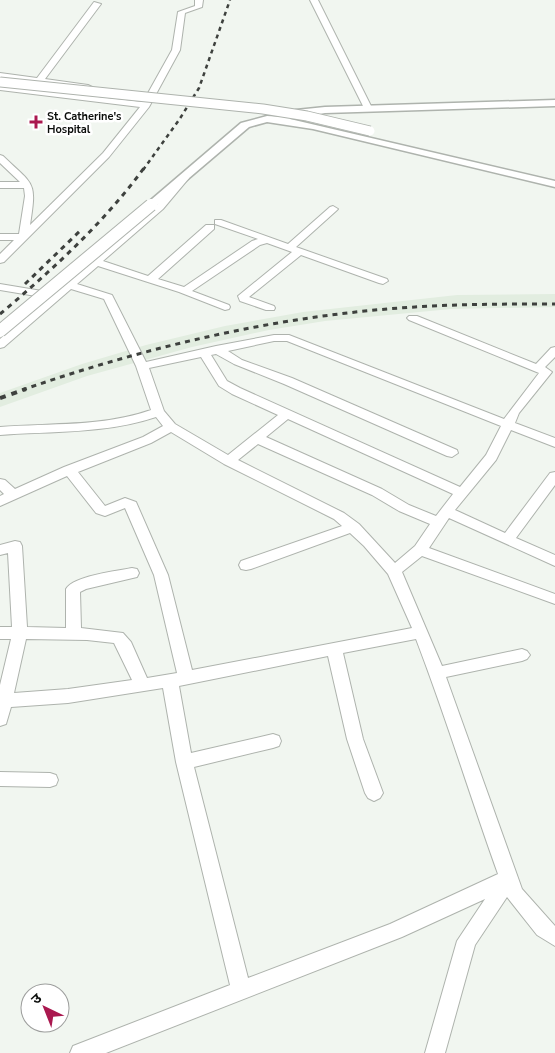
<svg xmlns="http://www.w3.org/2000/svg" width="555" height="1053" viewBox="0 0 555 1053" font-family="'Nunito Sans','Noto Sans Devanagari',sans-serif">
  <rect width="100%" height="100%" fill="#f1f6f0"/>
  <path fill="#e2ede0" d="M555,294V307L451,309L325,321L269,330L192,347L87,376L0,407V393L82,364L146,345L225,326L303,312L457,295Z"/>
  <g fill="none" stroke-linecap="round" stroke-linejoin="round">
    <defs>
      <path id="minor" d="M195,0H203L202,7L185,13L180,50L149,107L109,157L4,262L0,263V254L14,240H0V234H19L25,196L24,188H0V182H20L0,163V155L3,156C34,186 37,180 30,225L103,153L140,107L0,90V86L143,102L172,50L178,12L195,6Z
        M310,0H318L372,108L371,110L364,108Z
        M94,2L101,4L45,79L88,85L92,87L91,89L0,77V73L37,78Z
        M184,175L189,178L163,209L103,261L148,276L206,225H214V229L158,279L184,287L252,241L258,239L215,224V220H221L288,244L330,207L333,206L338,209L336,211L296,247L387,279L388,281L383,284L379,283L301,255L249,297L274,306L275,308L274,310H266L240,301L238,296L292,252L267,243L260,245L192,291L229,305L230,307L229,309L225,310L179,292L98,266L77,284L112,295L146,362L216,346L274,335H289L504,419L539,373L409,320L407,318L409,316H417L536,364L551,348L555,347V357L545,367L552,372L519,413L515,423L555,438V447L511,430L496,460L455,510L505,533L550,473L555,472V485L516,538L555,555V566L449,518L429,548L555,594V604L422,556L402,572L442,666L522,649L527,651L530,655L527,659L522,661L446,677L522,889L555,926V946L537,935L507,897L475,945L445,1053H425L457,941L485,899L402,937L106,1053H70L73,1046L230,985L176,762L163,688L68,703L11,707L6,724L0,726V685L11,639H0V627H12L8,553L0,555V545L15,541L20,542L22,546L27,627L66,628V589C73,576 117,571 132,568L137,569L139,573L137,577L86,589L80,592L81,628L123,633L131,642L147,678L177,673L154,575L125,508L105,516L96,513L67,476L0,506V496L4,494L0,490V479L5,480L15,489L64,467L143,437L163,426L156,417C105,434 52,431 0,435V427C51,423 102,427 151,410L136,366L104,299L71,289L4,347L0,348V339L48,298L0,290V284L54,293L157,205L181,176ZM274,341H287L501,426L486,455L460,487L240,388L227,381L211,355L216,354L234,364L284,384L447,456L452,457L458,453L457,450L292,378L242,360L228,351ZM201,357L219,386L232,394L278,415L228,455L175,424L164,411L149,368ZM288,419L453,494L436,516L409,505L382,489L266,437ZM171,432L224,464L334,519L342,526L241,561L239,565L241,569L246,570L251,569L350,533L364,546L388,574L412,628L192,670L168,575L136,502L125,498L105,506L78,472L151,443ZM258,444L372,495L399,511L430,524L415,546L395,563L359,524L344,513L238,460ZM26,639L87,640L114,643L132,680L68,689L14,693ZM416,639C446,717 470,796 498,874L390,924L248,978L194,767L273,748L279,746L281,741L279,736L273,734L191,753L179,686L328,656L347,739L365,793L368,798L374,801L380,798L383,793L363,739L343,653Z
        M0,772L50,773L56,775L58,780L56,785L50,787L0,786Z"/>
      <path id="tertiary" d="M555,100V106L325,113L290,119L555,181V187L313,129L267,122L249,127L155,207H147L145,205L241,123L267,116L284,117V114L296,110L325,107Z"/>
    </defs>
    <use href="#minor" stroke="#aeb3ad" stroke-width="2"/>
    <use href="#tertiary" stroke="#aeb3ad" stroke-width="3"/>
    <use href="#minor" fill="#fff" fill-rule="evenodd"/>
    <use href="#tertiary" fill="#fff" fill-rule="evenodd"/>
    <path stroke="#3e413e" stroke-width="2.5" stroke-dasharray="4 4" stroke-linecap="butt" d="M143,170L179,120L199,88L230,0"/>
    <path stroke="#3e413e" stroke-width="3" stroke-dasharray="5 5" stroke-linecap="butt" d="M25,284L82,229
      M0,314C52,270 103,224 144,168
      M22,390C149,346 281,315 415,307C461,304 508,304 555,304"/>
    <path stroke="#3e413e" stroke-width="4" stroke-dasharray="6 6" stroke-linecap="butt" d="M0,398L26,389"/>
    <defs>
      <path id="tertiary-bridge-far1" d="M0,82L263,109L307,116L370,131"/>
      <path id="tertiary-bridge" d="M0,331L151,205"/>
    </defs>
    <use href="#tertiary-bridge-far1" stroke="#aeb3ad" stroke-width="11" stroke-linecap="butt"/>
    <use href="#tertiary-bridge" stroke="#aeb3ad" stroke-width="14" stroke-linecap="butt"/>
    <use href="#tertiary-bridge-far1" stroke="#fff" stroke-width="9"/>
    <use href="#tertiary-bridge" stroke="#fff" stroke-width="12"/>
  </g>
  <path fill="#aa184f" stroke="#fff" stroke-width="2" d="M33.5 114.5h5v5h5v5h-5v5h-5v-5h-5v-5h5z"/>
  <g text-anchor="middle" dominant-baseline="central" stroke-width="5" stroke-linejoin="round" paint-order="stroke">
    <g font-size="11" font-weight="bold" fill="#0b0d0b" stroke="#fff" text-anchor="start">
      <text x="47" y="116">St. Catherine's<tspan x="47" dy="13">Hospital</tspan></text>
    </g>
  </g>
  <g transform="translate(45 1008) rotate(317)"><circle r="24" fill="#ffffff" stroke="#9d9e9d"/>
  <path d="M0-4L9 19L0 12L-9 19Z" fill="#aa184f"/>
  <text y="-8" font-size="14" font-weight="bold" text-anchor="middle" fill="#0b0d0b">उ</text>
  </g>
</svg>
